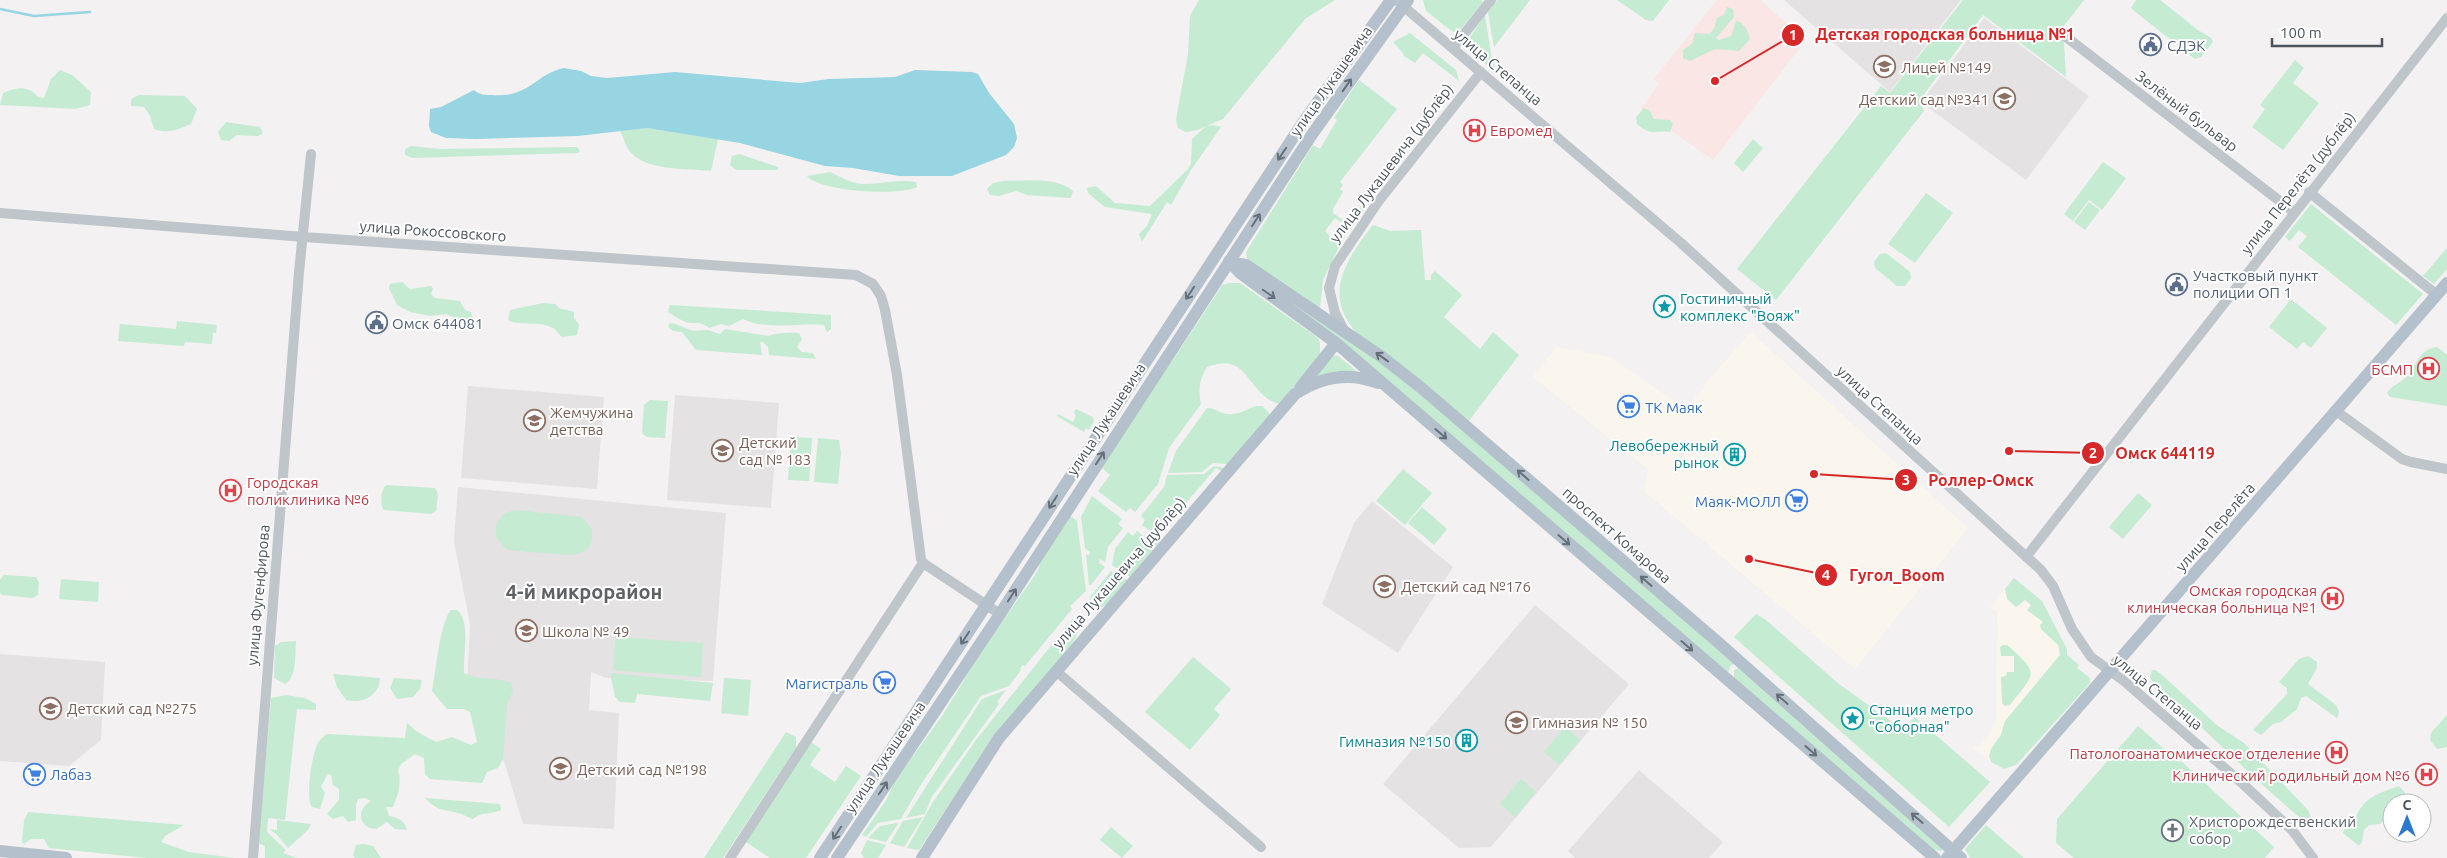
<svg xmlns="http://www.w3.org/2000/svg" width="2447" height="858" viewBox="0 0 2447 858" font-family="Ubuntu,sans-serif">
  <rect width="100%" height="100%" fill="#f3f1f1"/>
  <path fill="#fbf6ed" d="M1751,332L1968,528L1855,669L1644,491L1648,469L1533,377L1556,347L1610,357L1686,409L1704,388V385Z
    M2005,589L2009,601L2018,607L2025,600L2031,606L2032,614L2044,622L2041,629L2058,645L2060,655L2005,721L2001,735L1993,744L1992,762L1973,748L1980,746L1988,736L1996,720L1997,611L1990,608Z"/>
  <path fill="#e4e2e2" d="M1784,0H1961L1890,92Z
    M1984,18L2089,96L2026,180L1921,102Z
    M468,386L604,397L597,489L461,478Z
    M675,395L779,403L771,508L667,500Z
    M458,487L726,513L713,681L606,678L591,672L589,710L619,713L614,829L523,824L505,764L467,683L470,624L454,542Z
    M1372,501L1453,567L1398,653L1322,604L1354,523Z
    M1535,605L1629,684L1491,847L1459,848L1383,784Z
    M0,654L105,662L101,740L69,766L0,761Z
    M1639,770L1723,842L1709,858H1575L1568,851Z"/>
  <path fill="#f9e6e5" d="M1717,0H1760L1806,40L1713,160L1641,109L1659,84L1654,79Z"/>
  <path fill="#c5ebd2" d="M1199,0H1335L1305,19L1223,119L1197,130L1186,132L1178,128L1176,119L1188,54L1190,16Z
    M1423,0H1482V3L1461,29L1453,32L1426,11Z
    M1497,0H1530L1494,47L1488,12Z
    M1617,0H1669L1653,21L1646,20Z
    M1963,0H2084L2063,27L2066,77L1983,15L1919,101L1924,111L1776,300L1737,269L1881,86L1890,93Z
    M2136,0H2160L2198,30L2211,38L2213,42L2201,57L2195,59L2133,10L2131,8Z
    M1727,7L1733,9L1734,17L1716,38L1719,40L1731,36L1736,21L1740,22L1746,28L1750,39L1739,51L1715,49L1690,61L1683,58V50L1692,44L1695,33L1709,34L1714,29L1717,18L1724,15Z
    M1485,15L1492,60L1497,71L1494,74L1468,42L1470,37Z
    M1410,33L1456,70L1459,81L1423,53L1415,63L1404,56L1403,53L1393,42Z
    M2295,60L2304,68L2293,83L2319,103L2283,150L2252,127L2265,109L2260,105Z
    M60,70L72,75L91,92L90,105L76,109L0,105L3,93C13,89 22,85 33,92C37,95 37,98 44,98L51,79Z
    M1359,80L1397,109L1340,182L1343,185L1340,189L1343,192L1333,209V213L1346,222L1365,202L1366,207L1351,229L1335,218L1325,231L1331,238L1337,229L1345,235L1323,280L1320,309L1248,263L1246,252L1313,145L1320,149L1337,120L1334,118Z
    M139,95L185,96L197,109L191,124C177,130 168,134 154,129L150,116L144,107L131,106V99Z
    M1644,108L1650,111L1654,119L1670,120L1673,124L1670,132C1654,130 1652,137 1637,124L1636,117Z
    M226,122L260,127L263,133L258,136L237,135L229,141L221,140L218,132Z
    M1213,125L1221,127L1191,170L1171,205L1167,202L1142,242L1139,234L1147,226L1152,214L1105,207L1088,193L1087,188L1096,186L1115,203L1150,206L1188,169L1191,163L1192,139L1206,126Z
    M647,128L718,139L711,171C687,168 644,172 628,149C625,144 623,136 620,131Z
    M1753,139L1763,148L1743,172L1734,163Z
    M411,146L439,149L577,147L580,151L578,153L413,158L405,155V149Z
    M739,154L778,167V170H736L730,165L732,156Z
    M2103,162L2126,178L2102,210L2089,200L2073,221L2064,214Z
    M830,172C841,177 852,184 864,184C883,184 895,179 916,182L917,187C900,196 820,192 807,176Z
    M1003,181C1025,181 1056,176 1073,191L1071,198L1027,195L1016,191L999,196L990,195L987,189L993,183Z
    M1926,193L1953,213L1915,263L1888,244Z
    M2089,202L2100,210L2085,230L2074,222Z
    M2311,204L2423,294L2396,325L2298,247L2307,236L2299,230L2290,241L2285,237Z
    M1373,225L1391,231L1421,230L1425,280H1431V275L1435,271L1462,295L1444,317L1480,349L1493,332L1519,355L1468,422L1357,334C1322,294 1346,260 1373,225Z
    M2447,248V269L2434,284L2423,276Z
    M1886,253L1910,272L1911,278L1905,286H1897L1875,268L1874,262L1880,254Z
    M1243,268L1379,360L1736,663L1730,666L1728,673Z
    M402,282L410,289L431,286L433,289L431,294L435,298L460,301L465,310L471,312L473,319L460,320L446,314L431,316L410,312L397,305L389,288L390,284Z
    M1229,283H1240L1318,338L1320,343V355L1279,404C1246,394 1249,350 1207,367C1199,380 1198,389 1201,404L1169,448L1158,484L1135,512L1130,508L1126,512L1098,491L1110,475L1102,468L1152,386L1173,360L1219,290L1222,285Z
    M2291,299L2327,328L2311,348L2303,342L2297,349L2269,327Z
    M543,303L555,304L559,308L574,312V318L579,324L577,335L562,337C558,334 557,330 553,328C540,320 522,327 508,320L510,310Z
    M670,305L831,315V329L827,332L824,325C800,323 763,330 743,319L729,326L721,324L709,328C698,320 696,325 686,322C680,320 673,315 668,312Z
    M177,321L217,325L216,333H213L212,344L185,342L184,346L118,341L120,324L176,329Z
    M673,323L693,331L707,330L720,334L725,329L768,336C774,333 792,332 799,333L802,339L797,347L802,352L813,353L816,359L769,355L768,347L763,342H760L762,355L696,350L682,332L673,331L668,327L669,324Z
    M2437,347L2447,355V406L2390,397L2387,393C2393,384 2403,382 2409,374C2418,362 2420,349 2437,347Z
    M1337,355L1362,376L1316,377L1330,357Z
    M650,400L668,401L665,438L647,437L642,433L644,405Z
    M1256,406H1262L1270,414L1228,464L1213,463L1202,472L1168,473L1176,451L1207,408C1215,408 1216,411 1223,413C1235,417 1245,410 1256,406Z
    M1076,409L1093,417L1094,421L1089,430L1086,428L1084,432L1057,416L1058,414L1073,422L1076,417L1074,412Z
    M791,437L812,438L809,481L788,480Z
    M818,438L839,440L841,453L838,484L814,482Z
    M1214,466L1224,468L1221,471L1216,468L1160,533L1162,535L1160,538L1142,525L1145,520L1141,516L1164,487L1167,475L1204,474Z
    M1403,469L1432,493L1405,525L1376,501Z
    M386,485L435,488L438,494L436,511L431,514L384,510C379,505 381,490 386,485Z
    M2138,493L2152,505L2123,539L2109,527Z
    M1092,496L1122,519L1118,524L1123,528L1108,547L1105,562L1100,559L1099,563L1105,567L1091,585H1089L1086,554L1089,556L1090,552L1085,548L1081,517Z
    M1422,507L1447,529L1434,545L1408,523Z
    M517,510L582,517L592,529C596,561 567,555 545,553C532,552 518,552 506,549L496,537C494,521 501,512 517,510Z
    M1068,514L1077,521L1086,591L1070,606L1072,609L1025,666L1023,665L1020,669L1021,670L1009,686L981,696L920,786L901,819L878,823L866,837L862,835L887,799L894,782L942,716L984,647L1031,581L1039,568L1041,556Z
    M1137,531L1146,538L1149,534L1159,542L1130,577L1112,565L1115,549L1128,532L1133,536Z
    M1111,571L1127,580L1108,603L1093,613L1090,597Z
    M4,575L36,577L39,583L38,595L33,598L2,595L0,593V580Z
    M2014,578L2042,601L2067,649V655L2079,665L2077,668L2090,678V683L2016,765L2004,769L1991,762L1989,756L1991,749L2001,735L2005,721L2060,655L2058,645L2041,629L2040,625L2043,622L2027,610L2031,605L2025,600L2016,607L2007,599L2005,589Z
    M61,579L99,582L98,602L59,599Z
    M451,610H457C471,621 463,656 464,673C478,681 495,676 511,683L513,691L507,704L503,759L498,768L487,772L482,783L430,779L425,774L424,758L415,754L401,764L398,770C402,783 398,795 393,807H386L389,816C397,817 405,821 407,830L395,829L387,822L376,829C358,828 356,809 371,801L365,798L358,799L356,805V820L348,822L343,816L333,819L327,814L339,800V789L333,785L331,775L328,774L321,786L325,793L320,809L312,807C305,798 312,756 317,745C319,740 323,737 327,734L405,738L407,723L416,731L436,742L452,737L471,745L477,742L470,712L464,709H447L432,691C436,671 440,622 451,610Z
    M1756,614L1766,620L1839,684L1903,730L1915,717L1990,782L1949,827L1734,637Z
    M1073,618L1080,628L1072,645L991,741L919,850L907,848L933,802L976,740Z
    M616,637L703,643L701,677L613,670Z
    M296,641C295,655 297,677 285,684L274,678L275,646L281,642Z
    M2003,645H2007C2040,674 2036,672 2010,705L2005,706L2002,703L2001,677L2006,676L2007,672H2014V656H2001L2000,647Z
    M2308,656L2317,662V668L2308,684L2336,705L2339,712L2337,718L2306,696L2301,698L2297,709L2281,722L2273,724L2261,735L2253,730L2287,694V688L2279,682L2299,659Z
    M1193,657L1231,689L1214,709L1220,715L1190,750L1145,712Z
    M1738,668L1942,849V851L1935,850L1734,678V670Z
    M2152,670H2155L2161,674L2218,726L2244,743L2308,810L2312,819L2308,822L2304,821C2251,777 2203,727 2152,681L2150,677Z
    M610,673L713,683L710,701L637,694L635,703L620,702L615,697Z
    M333,674L380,678C379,696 363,704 346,700L337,687Z
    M394,678L422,680L420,689L413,697L397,699L390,688Z
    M724,678L751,680L748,716L721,713Z
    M1006,690L997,702L999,704L931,798L925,814L906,818L982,699Z
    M286,695L305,698L316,704V710L297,709L285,820L268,818L267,832L286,850L283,853L297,858H265V846L258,843L271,698Z
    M2447,715V747L2437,749L2430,740L2431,733Z
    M2138,726L2179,762L2181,761L2274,847L2265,858H2074L2056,843L2057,819Z
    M1565,727L1580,740L1559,765L1544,752Z
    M786,732L796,737V748L723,858H704Z
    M809,741L821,749L810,765L835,782L846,766L861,776L806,858H770L743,840Z
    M1521,779L1536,792L1515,817L1500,804Z
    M2399,786L2405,793L2402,803H2392V813L2380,824L2369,825L2364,830L2362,842L2359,846L2343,833L2345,825C2356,825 2356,812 2363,805C2371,795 2387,790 2399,786Z
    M425,798L500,804L501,810C491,815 482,811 473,819C467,817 463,814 458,813C440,808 439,812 425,798Z
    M28,812L184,825L165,836L161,842L189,852L234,858H146L49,848L44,839H31L24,844L22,842L24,821Z
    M923,817L904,847L890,843L903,821Z
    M277,820L311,824L308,830L288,848L276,834L269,829L277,830Z
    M896,823L898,824L886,842L868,838L880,826Z
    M1986,825L2024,858H1970L1965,849Z
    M1111,827L1133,846L1122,858L1100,840Z
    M867,840L886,845L878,858H864L861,853Z
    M363,844L373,846L381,858H355L353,856L356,845Z"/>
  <path fill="#97d5e2" d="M564,68L581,71L591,76L607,78L675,72L800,83L829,79L895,77L915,70L972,72L978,74L989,93L1014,124L1017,138L1014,147L1006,155L952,176H899L853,168L825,166L740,143L647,128L578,136L476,139L446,138L431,132L429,126L430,109L441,107L474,90C480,95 485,95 492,95C530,98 535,74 564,68Z"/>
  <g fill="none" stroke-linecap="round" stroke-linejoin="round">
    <path stroke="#97d5e2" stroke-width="2.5" d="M0,9L34,16L90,12"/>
    <path stroke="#bec5cb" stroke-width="10" d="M1396,0L1681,243L2041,570L2053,586L2072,629L2091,657L2124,681L2243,784L2292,830L2313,858
      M2061,33L2294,212
      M1453,48L1491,0
      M2309,192L2437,295
      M0,213L304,237L856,275L873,284L881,296L885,310L897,375L921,559L923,563L1000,614
      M1344,330L1335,313L1329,288L1335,266L1378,202L1481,72
      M2336,411L2402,459L2411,462L2447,469
      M2026,557L2447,18
      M1056,671L1261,847
      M253,858L299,272L311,154
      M730,858L923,563"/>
    <path stroke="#b4c1cc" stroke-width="12" d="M1229,261L1240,273L1336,343L1935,858
      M1233,263L1246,265L1382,357L1419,386L1719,643L1961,858
      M1300,388L1336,343
      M0,851L66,858
      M820,858L1302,124L1391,0
      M837,858L1000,614L1313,133L1408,0
      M922,858L999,738L1295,394C1321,377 1348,371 1378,383
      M1947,858L2447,283"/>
  </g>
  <defs><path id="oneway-shaft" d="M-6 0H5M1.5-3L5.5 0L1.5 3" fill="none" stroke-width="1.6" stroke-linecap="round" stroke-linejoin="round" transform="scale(1.25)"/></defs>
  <g stroke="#656f78">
    <use href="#oneway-shaft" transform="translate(1347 85) rotate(-55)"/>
    <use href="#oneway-shaft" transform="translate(1282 154) rotate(124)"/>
    <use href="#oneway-shaft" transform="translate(1256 220) rotate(-57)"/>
    <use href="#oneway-shaft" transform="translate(1190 293) rotate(123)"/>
    <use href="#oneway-shaft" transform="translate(1269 294) rotate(35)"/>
    <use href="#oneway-shaft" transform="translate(1382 357) rotate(-144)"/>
    <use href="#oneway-shaft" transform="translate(1441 434) rotate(41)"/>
    <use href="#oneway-shaft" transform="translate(1100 458) rotate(-57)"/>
    <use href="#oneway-shaft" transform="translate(1523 475) rotate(-139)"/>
    <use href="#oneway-shaft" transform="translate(1053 502) rotate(123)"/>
    <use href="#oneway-shaft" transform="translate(1564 540) rotate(41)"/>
    <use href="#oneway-shaft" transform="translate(1646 581) rotate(-139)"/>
    <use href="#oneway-shaft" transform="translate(1012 595) rotate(-57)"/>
    <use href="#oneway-shaft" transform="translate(965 638) rotate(123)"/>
    <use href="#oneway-shaft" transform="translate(1687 646) rotate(41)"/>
    <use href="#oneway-shaft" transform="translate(1782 699) rotate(-139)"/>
    <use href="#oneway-shaft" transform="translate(1811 751) rotate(41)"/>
    <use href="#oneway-shaft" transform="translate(883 788) rotate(-56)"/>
    <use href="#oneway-shaft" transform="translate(1917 818) rotate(-139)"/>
    <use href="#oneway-shaft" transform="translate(837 833) rotate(123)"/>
  </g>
  <defs>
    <symbol id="civic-ring" viewBox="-11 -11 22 22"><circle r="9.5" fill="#fff" stroke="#5c6f8a" stroke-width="1.5"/><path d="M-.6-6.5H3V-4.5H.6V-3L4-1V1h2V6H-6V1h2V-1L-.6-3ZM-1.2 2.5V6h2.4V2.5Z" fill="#5c6f8a"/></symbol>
    <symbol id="school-ring" viewBox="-11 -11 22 22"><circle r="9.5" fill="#fff" stroke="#8d6e63" stroke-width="1.5"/><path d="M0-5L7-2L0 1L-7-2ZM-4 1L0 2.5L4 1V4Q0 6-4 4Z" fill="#8d6e63"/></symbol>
    <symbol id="hospital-ring" viewBox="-11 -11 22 22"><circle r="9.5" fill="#fff" stroke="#e0444e" stroke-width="1.5"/><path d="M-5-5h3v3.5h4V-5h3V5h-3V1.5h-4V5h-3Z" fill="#e0444e"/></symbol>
    <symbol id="sight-ring" viewBox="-11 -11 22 22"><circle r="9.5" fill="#fff" stroke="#0f9aa8" stroke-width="1.5"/><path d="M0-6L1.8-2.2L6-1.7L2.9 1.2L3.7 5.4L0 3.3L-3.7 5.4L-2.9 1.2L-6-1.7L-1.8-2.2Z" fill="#0f9aa8"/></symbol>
    <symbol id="supermarket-ring" viewBox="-11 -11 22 22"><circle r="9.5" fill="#fff" stroke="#3f7fe0" stroke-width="1.5"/><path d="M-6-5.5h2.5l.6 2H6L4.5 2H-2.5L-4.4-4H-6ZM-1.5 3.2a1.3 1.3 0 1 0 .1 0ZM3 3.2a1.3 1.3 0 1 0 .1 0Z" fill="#3f7fe0"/></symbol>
    <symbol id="building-ring" viewBox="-11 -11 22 22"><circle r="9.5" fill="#fff" stroke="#0f9aa8" stroke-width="1.5"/><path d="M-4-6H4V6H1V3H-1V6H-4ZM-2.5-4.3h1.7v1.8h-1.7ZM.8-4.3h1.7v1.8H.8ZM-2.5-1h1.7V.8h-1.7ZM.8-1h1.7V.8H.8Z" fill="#0f9aa8"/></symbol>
    <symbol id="church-ring" viewBox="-11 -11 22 22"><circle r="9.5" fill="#fff" stroke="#6b7280" stroke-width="1.5"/><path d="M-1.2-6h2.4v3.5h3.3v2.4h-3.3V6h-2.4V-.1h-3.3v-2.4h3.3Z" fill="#6b7280"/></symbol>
  </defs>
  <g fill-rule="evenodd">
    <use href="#civic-ring" x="2138" y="32" width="25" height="25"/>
    <use href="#school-ring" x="1872" y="54" width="25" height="25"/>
    <use href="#school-ring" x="1992" y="86" width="25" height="25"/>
    <use href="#hospital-ring" x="1462" y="118" width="25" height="25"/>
    <use href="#civic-ring" x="2164" y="272" width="25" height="25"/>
    <use href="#sight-ring" x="1652" y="294" width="25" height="25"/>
    <use href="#civic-ring" x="364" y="310" width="25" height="25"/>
    <use href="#hospital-ring" x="2416" y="356" width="25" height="25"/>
    <use href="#supermarket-ring" x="1616" y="394" width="25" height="25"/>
    <use href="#school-ring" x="522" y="408" width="25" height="25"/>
    <use href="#school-ring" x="710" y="438" width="25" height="25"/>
    <use href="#building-ring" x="1722" y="442" width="25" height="25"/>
    <use href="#hospital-ring" x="218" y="478" width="25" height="25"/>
    <use href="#supermarket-ring" x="1784" y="488" width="25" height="25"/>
    <use href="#school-ring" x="1372" y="574" width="25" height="25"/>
    <use href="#hospital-ring" x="2320" y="586" width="25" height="25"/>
    <use href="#school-ring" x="514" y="618" width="25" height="25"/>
    <use href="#supermarket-ring" x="872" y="670" width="25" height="25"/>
    <use href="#school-ring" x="38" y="696" width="25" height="25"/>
    <use href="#sight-ring" x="1840" y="706" width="25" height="25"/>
    <use href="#school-ring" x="1504" y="710" width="25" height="25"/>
    <use href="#building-ring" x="1454" y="728" width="25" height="25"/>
    <use href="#hospital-ring" x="2324" y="740" width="25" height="25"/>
    <use href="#school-ring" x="548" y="756" width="25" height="25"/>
    <use href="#supermarket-ring" x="22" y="762" width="25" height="25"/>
    <use href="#hospital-ring" x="2414" y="762" width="25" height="25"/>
    <use href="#church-ring" x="2160" y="818" width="25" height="25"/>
  </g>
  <g text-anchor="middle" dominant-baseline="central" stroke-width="4" stroke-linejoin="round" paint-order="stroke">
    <g font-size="15" fill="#4e5e75" stroke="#fff" text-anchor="start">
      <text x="2167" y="45">СДЭК</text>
      <text x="2193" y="275">Участковый пункт<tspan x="2193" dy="17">полиции ОП 1</tspan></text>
      <text x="392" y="323">Омск 644081</text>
    </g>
    <g font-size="15" fill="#4b545c" stroke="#fff">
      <text transform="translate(1498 67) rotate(40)">улица Степанца</text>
      <text transform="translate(1331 81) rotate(-55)">улица Лукашевича</text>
      <text transform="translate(2187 111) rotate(37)">Зелёный бульвар</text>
      <text transform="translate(1391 163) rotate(-53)">улица Лукашевича (дублёр)</text>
      <text transform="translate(2298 183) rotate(-52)">улица Перелёта (дублёр)</text>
      <text transform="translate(433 231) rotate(4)">улица Рокоссовского</text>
      <text transform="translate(1880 405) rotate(42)">улица Степанца</text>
      <text transform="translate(1106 419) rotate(-57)">улица Лукашевича</text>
      <text transform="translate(2215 527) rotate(-49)">улица Перелёта</text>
      <text transform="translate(1617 535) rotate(41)">проспект Комарова</text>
      <text transform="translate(1119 573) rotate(-49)">улица Лукашевича (дублёр)</text>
      <text transform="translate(258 595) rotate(-85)">улица Фугенфирова</text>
      <text transform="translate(2158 692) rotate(39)">улица Степанца</text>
      <text transform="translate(885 757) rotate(-56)">улица Лукашевича</text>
    </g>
    <g font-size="15" fill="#785e54" stroke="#fff" text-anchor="start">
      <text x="1901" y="67">Лицей №149</text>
      <text x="1989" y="99" text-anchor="end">Детский сад №341</text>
      <text x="550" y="412">Жемчужина<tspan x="550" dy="17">детства</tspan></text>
      <text x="739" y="442">Детский<tspan x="739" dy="17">сад № 183</tspan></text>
      <text x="1401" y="586">Детский сад №176</text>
      <text x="542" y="631">Школа № 49</text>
      <text x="67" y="708">Детский сад №275</text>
      <text x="1532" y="722">Гимназия № 150</text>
      <text x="577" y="769">Детский сад №198</text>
    </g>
    <g font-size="15" fill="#be3a42" stroke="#fff" text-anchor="end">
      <text x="1490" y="130" text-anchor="start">Евромед</text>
      <text x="2413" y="369">БСМП</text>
      <text x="247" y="482" text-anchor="start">Городская<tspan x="247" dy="17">поликлиника №6</tspan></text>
      <text x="2317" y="590">Омская городская<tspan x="2317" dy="17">клиническая больница №1</tspan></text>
      <text x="2321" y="753">Патологоанатомическое отделение</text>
      <text x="2410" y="775">Клинический родильный дом №6</text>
    </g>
    <g font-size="15" fill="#0d838f" stroke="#fff" text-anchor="start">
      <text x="1680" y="298">Гостиничный<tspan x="1680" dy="17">комплекс "Вояж"</tspan></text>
      <text x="1719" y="445" text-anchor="end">Левобережный<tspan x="1719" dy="17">рынок</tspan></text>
      <text x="1869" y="709">Станция метро<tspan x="1869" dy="17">"Соборная"</tspan></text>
      <text x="1451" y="741" text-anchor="end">Гимназия №150</text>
    </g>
    <g font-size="15" fill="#366cbe" stroke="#fff" text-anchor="start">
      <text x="1645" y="407">ТК Маяк</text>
      <text x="1781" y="501" text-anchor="end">Маяк-МОЛЛ</text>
      <text x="868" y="683" text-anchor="end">Магистраль</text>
      <text x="50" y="774">Лабаз</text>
    </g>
    <g font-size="15" fill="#5b616d" stroke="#fff" text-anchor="start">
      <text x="2189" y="821">Христорождественский<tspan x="2189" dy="17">собор</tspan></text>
    </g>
    <g font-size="20" font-weight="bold" fill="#5e6165" stroke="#fff">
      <text x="584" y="591">4-й микрорайон</text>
    </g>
  </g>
  <path fill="none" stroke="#d62828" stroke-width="2" d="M1715 81L1793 35M2009 451L2093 453M1814 474L1906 480M1749 559L1826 575"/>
  <g fill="#d62828" stroke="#fff" stroke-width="2">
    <circle cx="1715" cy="81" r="5"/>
    <circle cx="2009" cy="451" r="5"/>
    <circle cx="1814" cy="474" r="5"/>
    <circle cx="1749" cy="559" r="5"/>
    <circle cx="1793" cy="35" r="12"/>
    <circle cx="2093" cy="453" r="12"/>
    <circle cx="1906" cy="480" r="12"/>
    <circle cx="1826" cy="575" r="12"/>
  </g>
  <g font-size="15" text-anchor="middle" font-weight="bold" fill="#fff">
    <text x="1793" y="40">1</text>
    <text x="2093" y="458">2</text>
    <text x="1906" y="485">3</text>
    <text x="1826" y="580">4</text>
  </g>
  <g font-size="16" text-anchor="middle" font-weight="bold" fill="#d62828" stroke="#fff" stroke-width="4" stroke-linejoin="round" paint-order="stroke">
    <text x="1945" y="40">Детская городская больница №1</text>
    <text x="2165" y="459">Омск 644119</text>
    <text x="1981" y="486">Роллер-Омск</text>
    <text x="1897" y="581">Гугол_Boom</text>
  </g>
  <g transform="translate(2407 818)"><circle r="24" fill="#ffffff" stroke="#b7bbbe"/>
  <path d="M0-4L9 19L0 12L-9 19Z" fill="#2e79cf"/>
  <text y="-8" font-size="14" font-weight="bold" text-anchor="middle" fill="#4b545c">С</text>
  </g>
  <path d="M2272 38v8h110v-8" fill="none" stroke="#4b545c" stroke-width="2.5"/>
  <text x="2280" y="38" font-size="15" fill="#4b545c" stroke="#ffffff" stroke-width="4" paint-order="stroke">100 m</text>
</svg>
